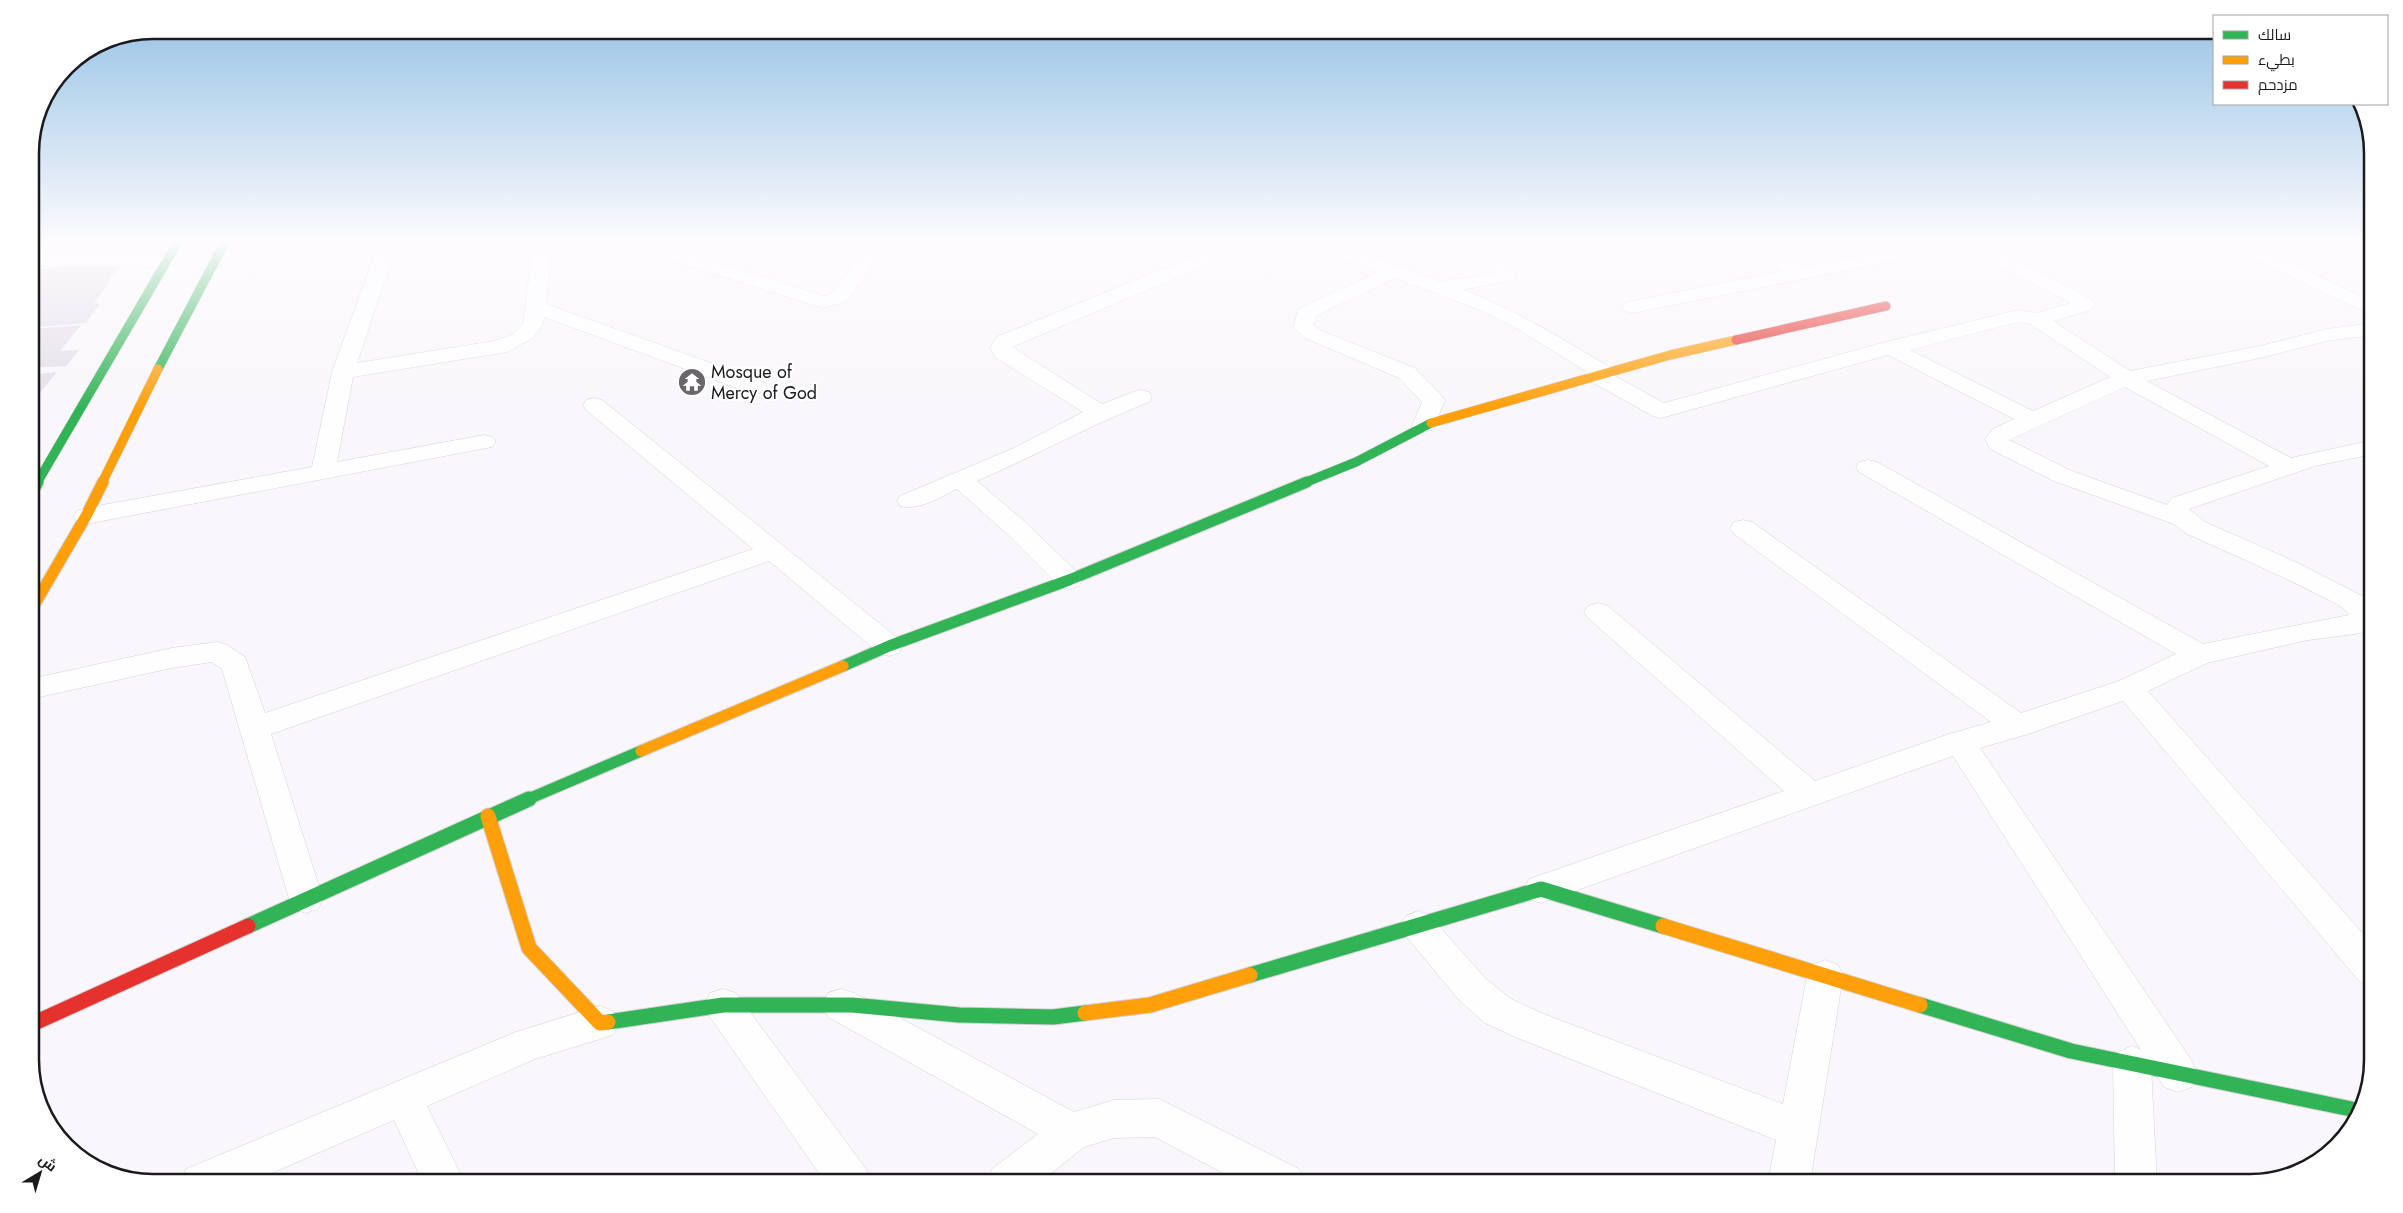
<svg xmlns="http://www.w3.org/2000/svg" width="2403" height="1213" viewBox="0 0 2403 1213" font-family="Jost,Cairo,sans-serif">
  <rect width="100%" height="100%" fill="#faf7fc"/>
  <path fill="#e4dee7" d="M125,262L108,280H111L94,303L100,304L86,323L30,328V270Z
    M81,325L60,351L79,350L66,366L30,368V329Z
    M57,372L38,395L30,396V375Z"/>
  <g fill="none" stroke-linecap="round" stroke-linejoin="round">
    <defs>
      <path id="street" d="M380,240H398L357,363L494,341L512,335L523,324L534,240H552L546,304L764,382L767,387L764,392L756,394L748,392L544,317L543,324L533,338L507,352L353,377L337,462L484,435L492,437L496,442L492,447L86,524L77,521L73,516L77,511L86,508L312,467L332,372Z
        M616,240H645L824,296L831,294L874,240H893L845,302L823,308L618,244Z
        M1233,240H1259L1257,244L1012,347L1102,404L1133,392L1141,390L1149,392L1152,397L1149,402C1090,425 1035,456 977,481L1024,521L1079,574L1082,580L1079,586L1069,589L1059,586L1006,533L957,489C940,497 919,511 900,506L897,501L900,496L1014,448L1083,412L995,357L990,347L997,337Z
        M1303,240H1330L1441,282L1492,273L1457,240H1477L1517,276L1514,280L1463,290C1516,310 1563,339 1611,368L1614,373L1613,375L1664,403L1882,343L2018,310L2036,313L2071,303L1965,247L1632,313L1625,311L1622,307L1625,303L1632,301L1783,271L1741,240H1763L1803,267L1943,240H1981L2092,300L2095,304L2091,310L2053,321L2130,371L2260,346L2327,329L2373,323V335L2327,341L2260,358L2147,381L2291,458L2373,440V454L2315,466L2189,509L2205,522L2298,563L2366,598L2373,608V623L2365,632L2355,634L2308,640L2207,663L2148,691L2373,945V987L2360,982L2123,701L2028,734L1980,748L2192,1061L2197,1074L2192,1087L2178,1092L2164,1087L2151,1066L2157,1183H2115L2113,1064L2118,1052L2132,1046L2141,1050L1953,756L1541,903L1529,899L1524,889L1529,879L1784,791L1588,618L1584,612L1588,606L1598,603L1608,606L1815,781L1949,734L1991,722L1734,534L1730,528L1734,522L1743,520L1752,522L2021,713L2119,681L2176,654L1859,472L1856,467L1859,462L1868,460L1877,462L2203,644L2349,615C2342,604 2324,598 2313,592C2272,571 2229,553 2187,534L2174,524L2054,481L1990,449L1985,439L1993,429L2014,419L1888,355L1661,418L1653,416L1588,380L1585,375L1587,372L1518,329L1480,310L1395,278L1316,316L1314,325L1319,330L1415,368L1442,396L1445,401L1432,430L1424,432L1416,430L1412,425L1422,402L1399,378L1305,338L1293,327L1299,309L1378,272L1305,244ZM2018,322L2030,324L2110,377L2033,411L1910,350ZM2125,387L2269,466L2172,498L2167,505L2072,471L2009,440Z
        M2220,240H2244L2373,302V316L2222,244Z
        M2356,240H2373V247L2358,244Z
        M30,254L166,255L173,257L176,261L173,265L166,267L30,266Z
        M594,398L602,400L899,639L903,646L899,653L889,656L879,653L769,561L271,734L323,899L318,909L306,913L294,909L289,899L222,669L212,662L172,668L30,699V679L172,648L217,642L227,645L245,657L265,713L753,549L586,410L583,405L586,400Z
        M1418,911L1430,916L1485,978L1511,999L1546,1015L1783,1104L1807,976L1812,965L1825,960L1838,965L1843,976L1810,1183H1768L1776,1140L1520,1039L1485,1023L1459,1000L1406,936L1400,926L1406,916Z
        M723,989L736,993L866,1169L872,1183H826L710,1017L705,1005L710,993Z
        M841,989L854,993L1074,1112L1114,1100L1159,1099L1299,1169L1305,1183H1242L1155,1137L1114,1138L1084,1147L1039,1183H986L992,1169L1038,1134L828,1017L823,1005L828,993Z
        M600,1006L613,1011L619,1023L613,1035L535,1059L427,1106L465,1183H423L394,1120L249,1183H180L186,1169L516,1032Z"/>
      <path id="fast-far2" d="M158,369L226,240
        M37,483L179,240
        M1304,483L1356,462L1431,423"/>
      <path id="fast-far1" d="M30,496L38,482
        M843,666L889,646L1069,580L1307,482
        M526,800L641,751"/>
      <path id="fast" d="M248,926L529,799
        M1250,975L1541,889L1663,926
        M1920,1005L2071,1051L2361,1111
        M608,1022L723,1005H852L959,1015L1053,1017L1085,1013"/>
      <path id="slow-far2" d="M1431,423L1670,355L1736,340
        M102,483L158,369"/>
      <path id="slow-far1" d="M30,612L86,516L103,482
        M641,751L843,666"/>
      <path id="slow" d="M488,816L529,948L600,1023L608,1022
        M1663,926L1920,1005
        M1085,1013L1150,1005L1250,975"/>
      <path id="jam-far1" d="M1736,340L1886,306"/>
      <path id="jam" d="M30,1025L248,926"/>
    </defs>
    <use href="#street" stroke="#d4d2d6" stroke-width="1"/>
    <use href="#fast-far2" stroke="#d4d2d6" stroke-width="10"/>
    <use href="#fast-far1" stroke="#d4d2d6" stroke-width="13"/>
    <use href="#fast" stroke="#d4d2d6" stroke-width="17"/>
    <use href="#slow-far2" stroke="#d4d2d6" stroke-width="10"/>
    <use href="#slow-far1" stroke="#d4d2d6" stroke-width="13"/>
    <use href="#slow" stroke="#d4d2d6" stroke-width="17"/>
    <use href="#jam-far1" stroke="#d4d2d6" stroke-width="10"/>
    <use href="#jam" stroke="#d4d2d6" stroke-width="17"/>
    <use href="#street" fill="#fefeff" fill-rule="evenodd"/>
    <use href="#fast-far2" stroke="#30b455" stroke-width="9"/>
    <use href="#fast-far1" stroke="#30b455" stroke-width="11"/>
    <use href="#fast" stroke="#30b455" stroke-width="15"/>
    <use href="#slow-far2" stroke="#ff9f0a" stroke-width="9"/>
    <use href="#slow-far1" stroke="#ff9f0a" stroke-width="11"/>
    <use href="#slow" stroke="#ff9f0a" stroke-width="15"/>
    <use href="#jam-far1" stroke="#e5322d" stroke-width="9"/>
    <use href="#jam" stroke="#e5322d" stroke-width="15"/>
  </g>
  <linearGradient id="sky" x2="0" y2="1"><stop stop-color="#92c0e4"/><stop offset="0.59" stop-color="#fdfbfe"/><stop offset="1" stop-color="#fdfbfe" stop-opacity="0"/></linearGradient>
  <rect width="2403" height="410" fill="url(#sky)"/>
  <defs>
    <symbol id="temple-disc" viewBox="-11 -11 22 22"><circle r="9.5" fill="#6a676c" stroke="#fff"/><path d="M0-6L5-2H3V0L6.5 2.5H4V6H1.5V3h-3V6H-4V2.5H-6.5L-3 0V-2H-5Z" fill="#fff"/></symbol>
  </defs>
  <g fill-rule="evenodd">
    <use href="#temple-disc" x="676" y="366" width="32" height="32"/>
  </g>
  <g text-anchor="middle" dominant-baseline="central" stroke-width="4" stroke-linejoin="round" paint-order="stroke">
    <g font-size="18" fill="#1c1a1e" stroke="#fff" text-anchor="start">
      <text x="711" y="372">Mosque of<tspan x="711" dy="21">Mercy of God</tspan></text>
    </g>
  </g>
  <path d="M0 0H2403V1213H0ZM153 39H2250A114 114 0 0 1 2364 153V1060A114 114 0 0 1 2250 1174H153A114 114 0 0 1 39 1060V153A114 114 0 0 1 153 39Z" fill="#fff" fill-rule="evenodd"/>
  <path fill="none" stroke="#1c1a1e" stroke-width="2.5" d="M153 39H2250A114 114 0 0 1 2364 153V1060A114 114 0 0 1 2250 1174H153A114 114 0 0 1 39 1060V153A114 114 0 0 1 153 39Z"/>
  <rect x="2213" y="15" width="175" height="90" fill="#ffffff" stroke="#a4a3a5"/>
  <rect x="2223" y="31" width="25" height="8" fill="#30b455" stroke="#a4a3a5"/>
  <text x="2258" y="40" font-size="15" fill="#1c1a1e">سالك</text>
  <rect x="2223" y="56" width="25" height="8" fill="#ff9f0a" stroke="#a4a3a5"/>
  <text x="2258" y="65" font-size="15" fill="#1c1a1e">بطيء</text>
  <rect x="2223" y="81" width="25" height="8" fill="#e5322d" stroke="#a4a3a5"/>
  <text x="2258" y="90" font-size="15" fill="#1c1a1e">مزدحم</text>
  <g transform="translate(40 1173) rotate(38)" stroke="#ffffff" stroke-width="4" paint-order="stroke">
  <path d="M0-4L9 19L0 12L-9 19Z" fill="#1c1a1e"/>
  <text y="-8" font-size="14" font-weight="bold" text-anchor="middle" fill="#1c1a1e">ش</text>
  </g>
</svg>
